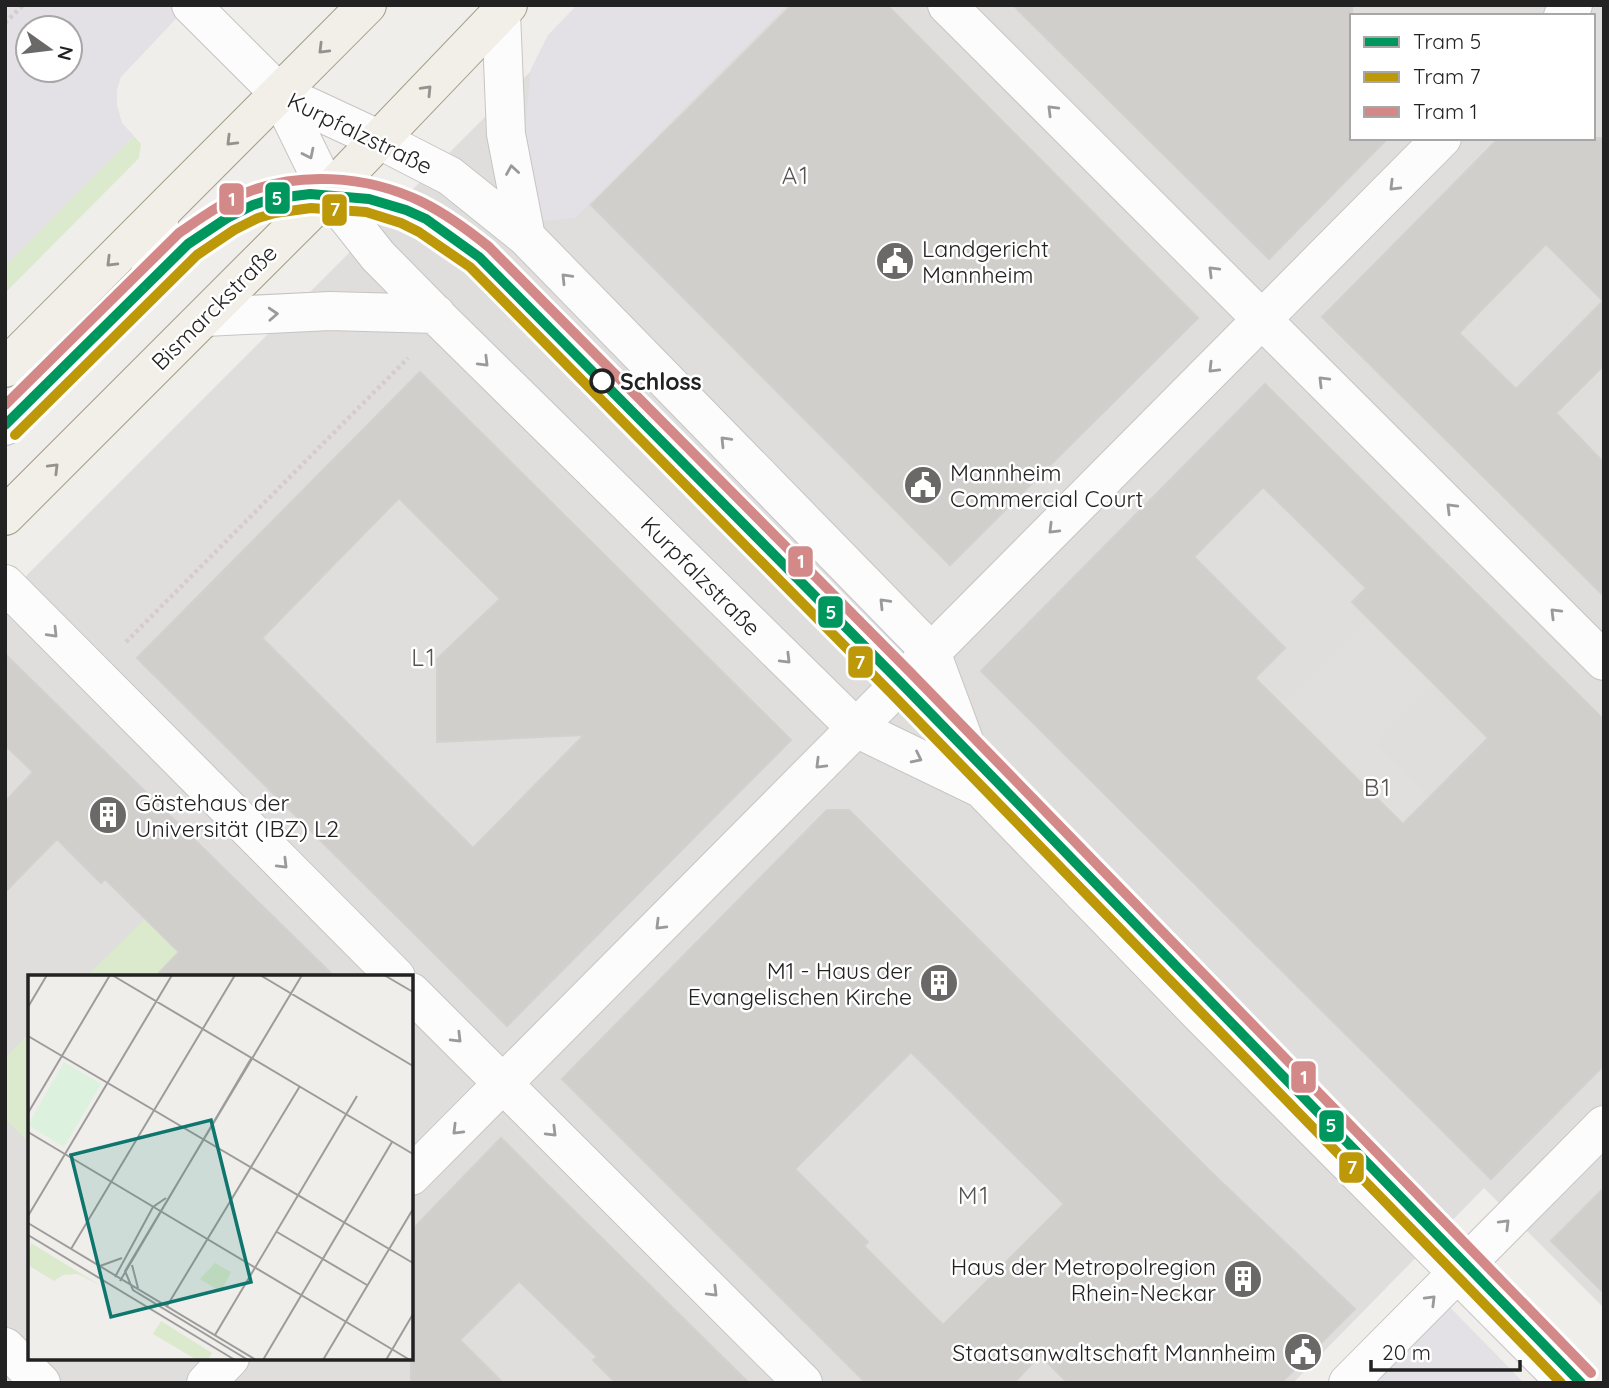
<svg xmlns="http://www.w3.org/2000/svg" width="1609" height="1388" viewBox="0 0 1609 1388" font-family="Quicksand,sans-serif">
  <rect width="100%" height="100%" fill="#f0eeeb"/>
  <path fill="#dfdedc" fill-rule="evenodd" d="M597,5H1604V1308L1484,1188L1293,1383H5V597ZM1352,16H1593V138H1352ZM30,977H411V1358H30Z"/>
  <path fill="#dbeacd" d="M134,136L141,144L139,158L5,293V266Z
    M145,919L179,952L156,975L157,977H86Z
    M30,1033V1143L5,1119V1058Z"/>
  <path fill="#e0dfde" d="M1368,619L1433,684L1376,742L1429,797L1484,905L1282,704Z"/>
  <path fill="#e3e1e5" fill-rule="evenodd" d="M5,5H189L121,77L117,90V105L122,123L134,136L5,266ZM28,28H70V70H28Z
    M577,5H787L575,218L541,221L526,149V118L531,69L548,35Z
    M1440,1297L1524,1383H1357Z"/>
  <path fill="#d1cfcc" stroke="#d3d0cd" stroke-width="2" fill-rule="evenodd" d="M792,5H887L1198,318L950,565L591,205Z
    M1013,5H1352V138H1388L1269,259Z
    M1499,138H1604V365L1556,413L1604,463V596L1322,317ZM1546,244L1603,301L1516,389L1459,333Z
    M420,372L791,740L507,1026L137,658ZM399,498L500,599L437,659V742L584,735L473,848L262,638Z
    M1265,384L1604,720V1065L1491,1179L981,671ZM1263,487L1366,588L1352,602L1488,738L1403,824L1255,678L1285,648L1194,557Z
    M5,654L209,854L335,977H155L179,952L105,879L101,883L57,839L5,892V802L33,772L5,745Z
    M827,810H849L1210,1171L1355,1309L1281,1383H1068L1040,1355L1014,1383H866L562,1079ZM911,1052L1064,1204L943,1325L864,1246L868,1242L795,1169Z
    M501,1138L551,1188L749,1383H616L593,1360L597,1357L519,1281L460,1340L503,1383H411V1231Z
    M1604,1188V1293L1551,1241Z"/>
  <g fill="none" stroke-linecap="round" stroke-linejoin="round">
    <defs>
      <path id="minor" d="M191,5L279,93L380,140L450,176L526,237L931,652L982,789
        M947,5L1604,661
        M501,13L506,134L526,237
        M1563,16L1573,5
        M279,93L328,193L378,256L443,322L856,728L982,789L1202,1016L1567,1383
        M205,317L330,311L436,314
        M5,426L149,281L160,214
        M5,584L396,977
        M411,992L803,1383
        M411,1176L1442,138
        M5,1347L41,1383
        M206,1383L230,1358
        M1348,1383L1604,1125"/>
      <path id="major" d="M5,368L367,5
        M5,516L328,193L508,5"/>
    </defs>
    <use href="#minor" stroke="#c6c5c3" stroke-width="40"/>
    <use href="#major" stroke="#a59d89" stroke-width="40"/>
    <path stroke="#d6cccb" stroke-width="4.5" stroke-dasharray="3.5 3.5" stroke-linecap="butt" d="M5,23L23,5
      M126,642L408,358"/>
    <use href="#minor" stroke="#fdfcfc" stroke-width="38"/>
    <use href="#major" stroke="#f2eee8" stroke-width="38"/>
    <defs>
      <path id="tram-1" d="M5,425L188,244L227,218L253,205L271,199L310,194L369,199L406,210L426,219L479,257L901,683L1581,1383"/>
      <path id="tram-2" d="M15,435L197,255L234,230L258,218L275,213L311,208L366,212L401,223L419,232L470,267L891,693L1561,1383"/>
      <path id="tram-3" d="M5,405L179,233C198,220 217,206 238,196C295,170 367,175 422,202C446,214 468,230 489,247L911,673L1591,1373"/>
    </defs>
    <use href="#tram-1" stroke="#fff" stroke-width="16"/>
    <use href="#tram-2" stroke="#fff" stroke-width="16"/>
    <use href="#tram-3" stroke="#fff" stroke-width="16"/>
    <use href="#tram-1" stroke="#00975f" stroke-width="10"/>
    <use href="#tram-2" stroke="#bd990a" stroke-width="10"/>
    <use href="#tram-3" stroke="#d48989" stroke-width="10"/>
  </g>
  <defs><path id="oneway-chevron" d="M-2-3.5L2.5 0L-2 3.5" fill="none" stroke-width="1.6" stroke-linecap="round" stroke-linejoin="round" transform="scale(1.75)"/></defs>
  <g stroke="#94928f">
    <use href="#oneway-chevron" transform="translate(323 49) rotate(135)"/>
    <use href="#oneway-chevron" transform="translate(427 90) rotate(-46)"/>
    <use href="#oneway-chevron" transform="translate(231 141) rotate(135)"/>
    <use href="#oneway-chevron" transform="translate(111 262) rotate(135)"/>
    <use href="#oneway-chevron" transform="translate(54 468) rotate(-45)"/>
  </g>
  <g stroke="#9a9a9a">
    <use href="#oneway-chevron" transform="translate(1052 110) rotate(-135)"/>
    <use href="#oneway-chevron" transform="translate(309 154) rotate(64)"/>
    <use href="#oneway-chevron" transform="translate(512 170) rotate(-99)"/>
    <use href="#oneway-chevron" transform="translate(1394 186) rotate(135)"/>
    <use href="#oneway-chevron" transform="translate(1213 271) rotate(-135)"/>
    <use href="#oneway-chevron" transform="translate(566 278) rotate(-134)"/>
    <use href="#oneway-chevron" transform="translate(273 314) rotate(-3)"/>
    <use href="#oneway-chevron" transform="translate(484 362) rotate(45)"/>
    <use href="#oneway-chevron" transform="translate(1213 368) rotate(135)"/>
    <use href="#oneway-chevron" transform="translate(1323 381) rotate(-135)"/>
    <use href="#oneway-chevron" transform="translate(725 441) rotate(-134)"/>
    <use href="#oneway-chevron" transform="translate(1451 508) rotate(-135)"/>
    <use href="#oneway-chevron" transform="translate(1053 529) rotate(135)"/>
    <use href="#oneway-chevron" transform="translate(884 603) rotate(-134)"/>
    <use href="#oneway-chevron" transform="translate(1555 613) rotate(-135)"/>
    <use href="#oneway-chevron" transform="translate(53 633) rotate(46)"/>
    <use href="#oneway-chevron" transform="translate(786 659) rotate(45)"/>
    <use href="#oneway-chevron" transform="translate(917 758) rotate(26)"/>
    <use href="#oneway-chevron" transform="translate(820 764) rotate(135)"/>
    <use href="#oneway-chevron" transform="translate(283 864) rotate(45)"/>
    <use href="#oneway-chevron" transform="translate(660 925) rotate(135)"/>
    <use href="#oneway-chevron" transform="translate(457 1038) rotate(45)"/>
    <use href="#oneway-chevron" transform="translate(457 1130) rotate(135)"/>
    <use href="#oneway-chevron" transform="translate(552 1132) rotate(45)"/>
    <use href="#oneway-chevron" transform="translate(1505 1224) rotate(-45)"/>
    <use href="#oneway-chevron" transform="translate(713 1292) rotate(45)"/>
    <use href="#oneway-chevron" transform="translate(1431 1300) rotate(-45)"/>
  </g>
  <defs>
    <symbol id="civic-disc" viewBox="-11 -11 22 22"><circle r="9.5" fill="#6a6968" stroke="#fff"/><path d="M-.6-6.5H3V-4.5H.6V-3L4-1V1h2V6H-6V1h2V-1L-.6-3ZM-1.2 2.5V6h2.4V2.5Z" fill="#fff"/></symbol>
    <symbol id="building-disc" viewBox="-11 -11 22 22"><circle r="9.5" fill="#6a6968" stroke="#fff"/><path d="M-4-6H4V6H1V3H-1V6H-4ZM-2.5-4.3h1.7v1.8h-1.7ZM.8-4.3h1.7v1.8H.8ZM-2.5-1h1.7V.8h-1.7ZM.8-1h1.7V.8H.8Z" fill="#fff"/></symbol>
  </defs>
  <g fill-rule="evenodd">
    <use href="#civic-disc" x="873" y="239" width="44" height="44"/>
    <use href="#civic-disc" x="901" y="463" width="44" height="44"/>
    <use href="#building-disc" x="86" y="793" width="44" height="44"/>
    <use href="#building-disc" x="917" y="961" width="44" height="44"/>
    <use href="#building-disc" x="1221" y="1257" width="44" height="44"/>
    <use href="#civic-disc" x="1281" y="1330" width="44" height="44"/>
  </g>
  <circle fill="#fff" stroke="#222" stroke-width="3.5" cx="602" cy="381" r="11"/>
  <g text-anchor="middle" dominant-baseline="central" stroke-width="5" stroke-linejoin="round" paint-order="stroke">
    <g font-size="23" fill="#222" stroke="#fff">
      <text transform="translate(360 133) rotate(26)">Kurpfalzstraße</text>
      <text transform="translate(214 307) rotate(-45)">Bismarckstraße</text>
      <text transform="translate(701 576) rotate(45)">Kurpfalzstraße</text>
    </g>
    <g font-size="23" fill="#222" stroke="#fff" text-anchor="start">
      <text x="922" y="248">Landgericht<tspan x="922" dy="26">Mannheim</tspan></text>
      <text x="950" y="472">Mannheim<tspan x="950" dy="26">Commercial Court</tspan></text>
      <text x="135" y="802">Gästehaus der<tspan x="135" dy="26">Universität (IBZ) L2</tspan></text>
      <text x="912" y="970" text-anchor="end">M1 - Haus der<tspan x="912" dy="26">Evangelischen Kirche</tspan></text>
      <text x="1216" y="1266" text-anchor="end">Haus der Metropolregion<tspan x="1216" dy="26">Rhein-Neckar</tspan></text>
      <text x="1276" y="1352" text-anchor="end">Staatsanwaltschaft Mannheim</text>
    </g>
    <g font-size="23" font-weight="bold" fill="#222" stroke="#fff" text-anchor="start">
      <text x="620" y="381">Schloss</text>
    </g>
    <g font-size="24" letter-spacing="2" fill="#555" stroke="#fff">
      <text x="796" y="175">A1</text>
      <text x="424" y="657">L1</text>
      <text x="1378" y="787">B1</text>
      <text x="974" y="1195">M1</text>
    </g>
  </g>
  <g transform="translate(28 975)">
    <rect width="385" height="385" fill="#f0eeeb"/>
    <path d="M3,268L70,309L71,310L50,299L35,300L26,306L0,290ZM187,288L203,297L193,317L172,304ZM133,346L184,378L180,385H169L125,359Z" fill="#dbeacd"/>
    <path d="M36,87L73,109L36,172L0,150Z" fill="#dcf2de"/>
    <path fill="none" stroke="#9e9c9b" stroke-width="2" d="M84,0L385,179M232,0L385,91M356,0L385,17M0,32L19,0M0,61L385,288M0,138L82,0M0,157L382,385M0,241L144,0M0,248L228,385M249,257L339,310M0,260L207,385M43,274L207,0M104,290L110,313M72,291L94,283M87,302L125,232L138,223M92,306L224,82M139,331L272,111M187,360L329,121M220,385L105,315L97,296L274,0M235,385L364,167M295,385L385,234M358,385L385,339"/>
    <path fill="#0f766e" fill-opacity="0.15" stroke="#0f766e" stroke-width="3.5" d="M183,145L223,307L83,342L43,180Z"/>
    <rect width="385" height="385" fill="none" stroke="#222" stroke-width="3.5"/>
  </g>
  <g stroke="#fff" stroke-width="2.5">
    <rect x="264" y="181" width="27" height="34" rx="7" fill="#00975f"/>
    <rect x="218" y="182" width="27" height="34" rx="7" fill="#d48989"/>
    <rect x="321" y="193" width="27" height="34" rx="7" fill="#bd990a"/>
    <rect x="787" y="545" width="27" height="33" rx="7" fill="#d48989"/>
    <rect x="817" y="595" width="27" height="34" rx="7" fill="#00975f"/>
    <rect x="847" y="645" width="27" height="34" rx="7" fill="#bd990a"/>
    <rect x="1290" y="1060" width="27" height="34" rx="7" fill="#d48989"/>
    <rect x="1318" y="1109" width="27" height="34" rx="7" fill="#00975f"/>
    <rect x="1338" y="1151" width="27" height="33" rx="7" fill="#bd990a"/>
  </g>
  <g font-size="19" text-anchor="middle" font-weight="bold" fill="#fff">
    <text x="277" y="205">5</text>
    <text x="232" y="206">1</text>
    <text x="335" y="216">7</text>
    <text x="801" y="568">1</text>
    <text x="831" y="619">5</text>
    <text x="860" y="669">7</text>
    <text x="1304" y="1084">1</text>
    <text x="1331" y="1132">5</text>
    <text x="1352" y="1174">7</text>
  </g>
  <rect width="1609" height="1388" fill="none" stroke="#222222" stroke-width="14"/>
  <rect x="1350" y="14" width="245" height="126" fill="#ffffff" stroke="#a7a7a7" stroke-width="2"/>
  <rect x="1364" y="37" width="35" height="10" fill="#00975f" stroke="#a7a7a7" stroke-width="2"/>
  <text x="1413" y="49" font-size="21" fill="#222222">Tram 5</text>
  <rect x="1364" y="72" width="35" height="10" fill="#bd990a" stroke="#a7a7a7" stroke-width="2"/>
  <text x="1413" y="84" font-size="21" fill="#222222">Tram 7</text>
  <rect x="1364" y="107" width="35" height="10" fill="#d48989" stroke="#a7a7a7" stroke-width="2"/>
  <text x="1413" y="119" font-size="21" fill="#222222">Tram 1</text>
  <g transform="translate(49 49) rotate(104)"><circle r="33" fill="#ffffff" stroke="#a7a7a7" stroke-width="2"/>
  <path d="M0-5L12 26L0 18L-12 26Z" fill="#6a6968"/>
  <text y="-10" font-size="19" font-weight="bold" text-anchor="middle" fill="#222222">N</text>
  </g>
  <path d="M1371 1360v10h149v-10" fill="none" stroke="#222222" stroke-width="3.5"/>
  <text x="1382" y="1360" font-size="21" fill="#222222" stroke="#ffffff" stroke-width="5" paint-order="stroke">20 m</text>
</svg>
